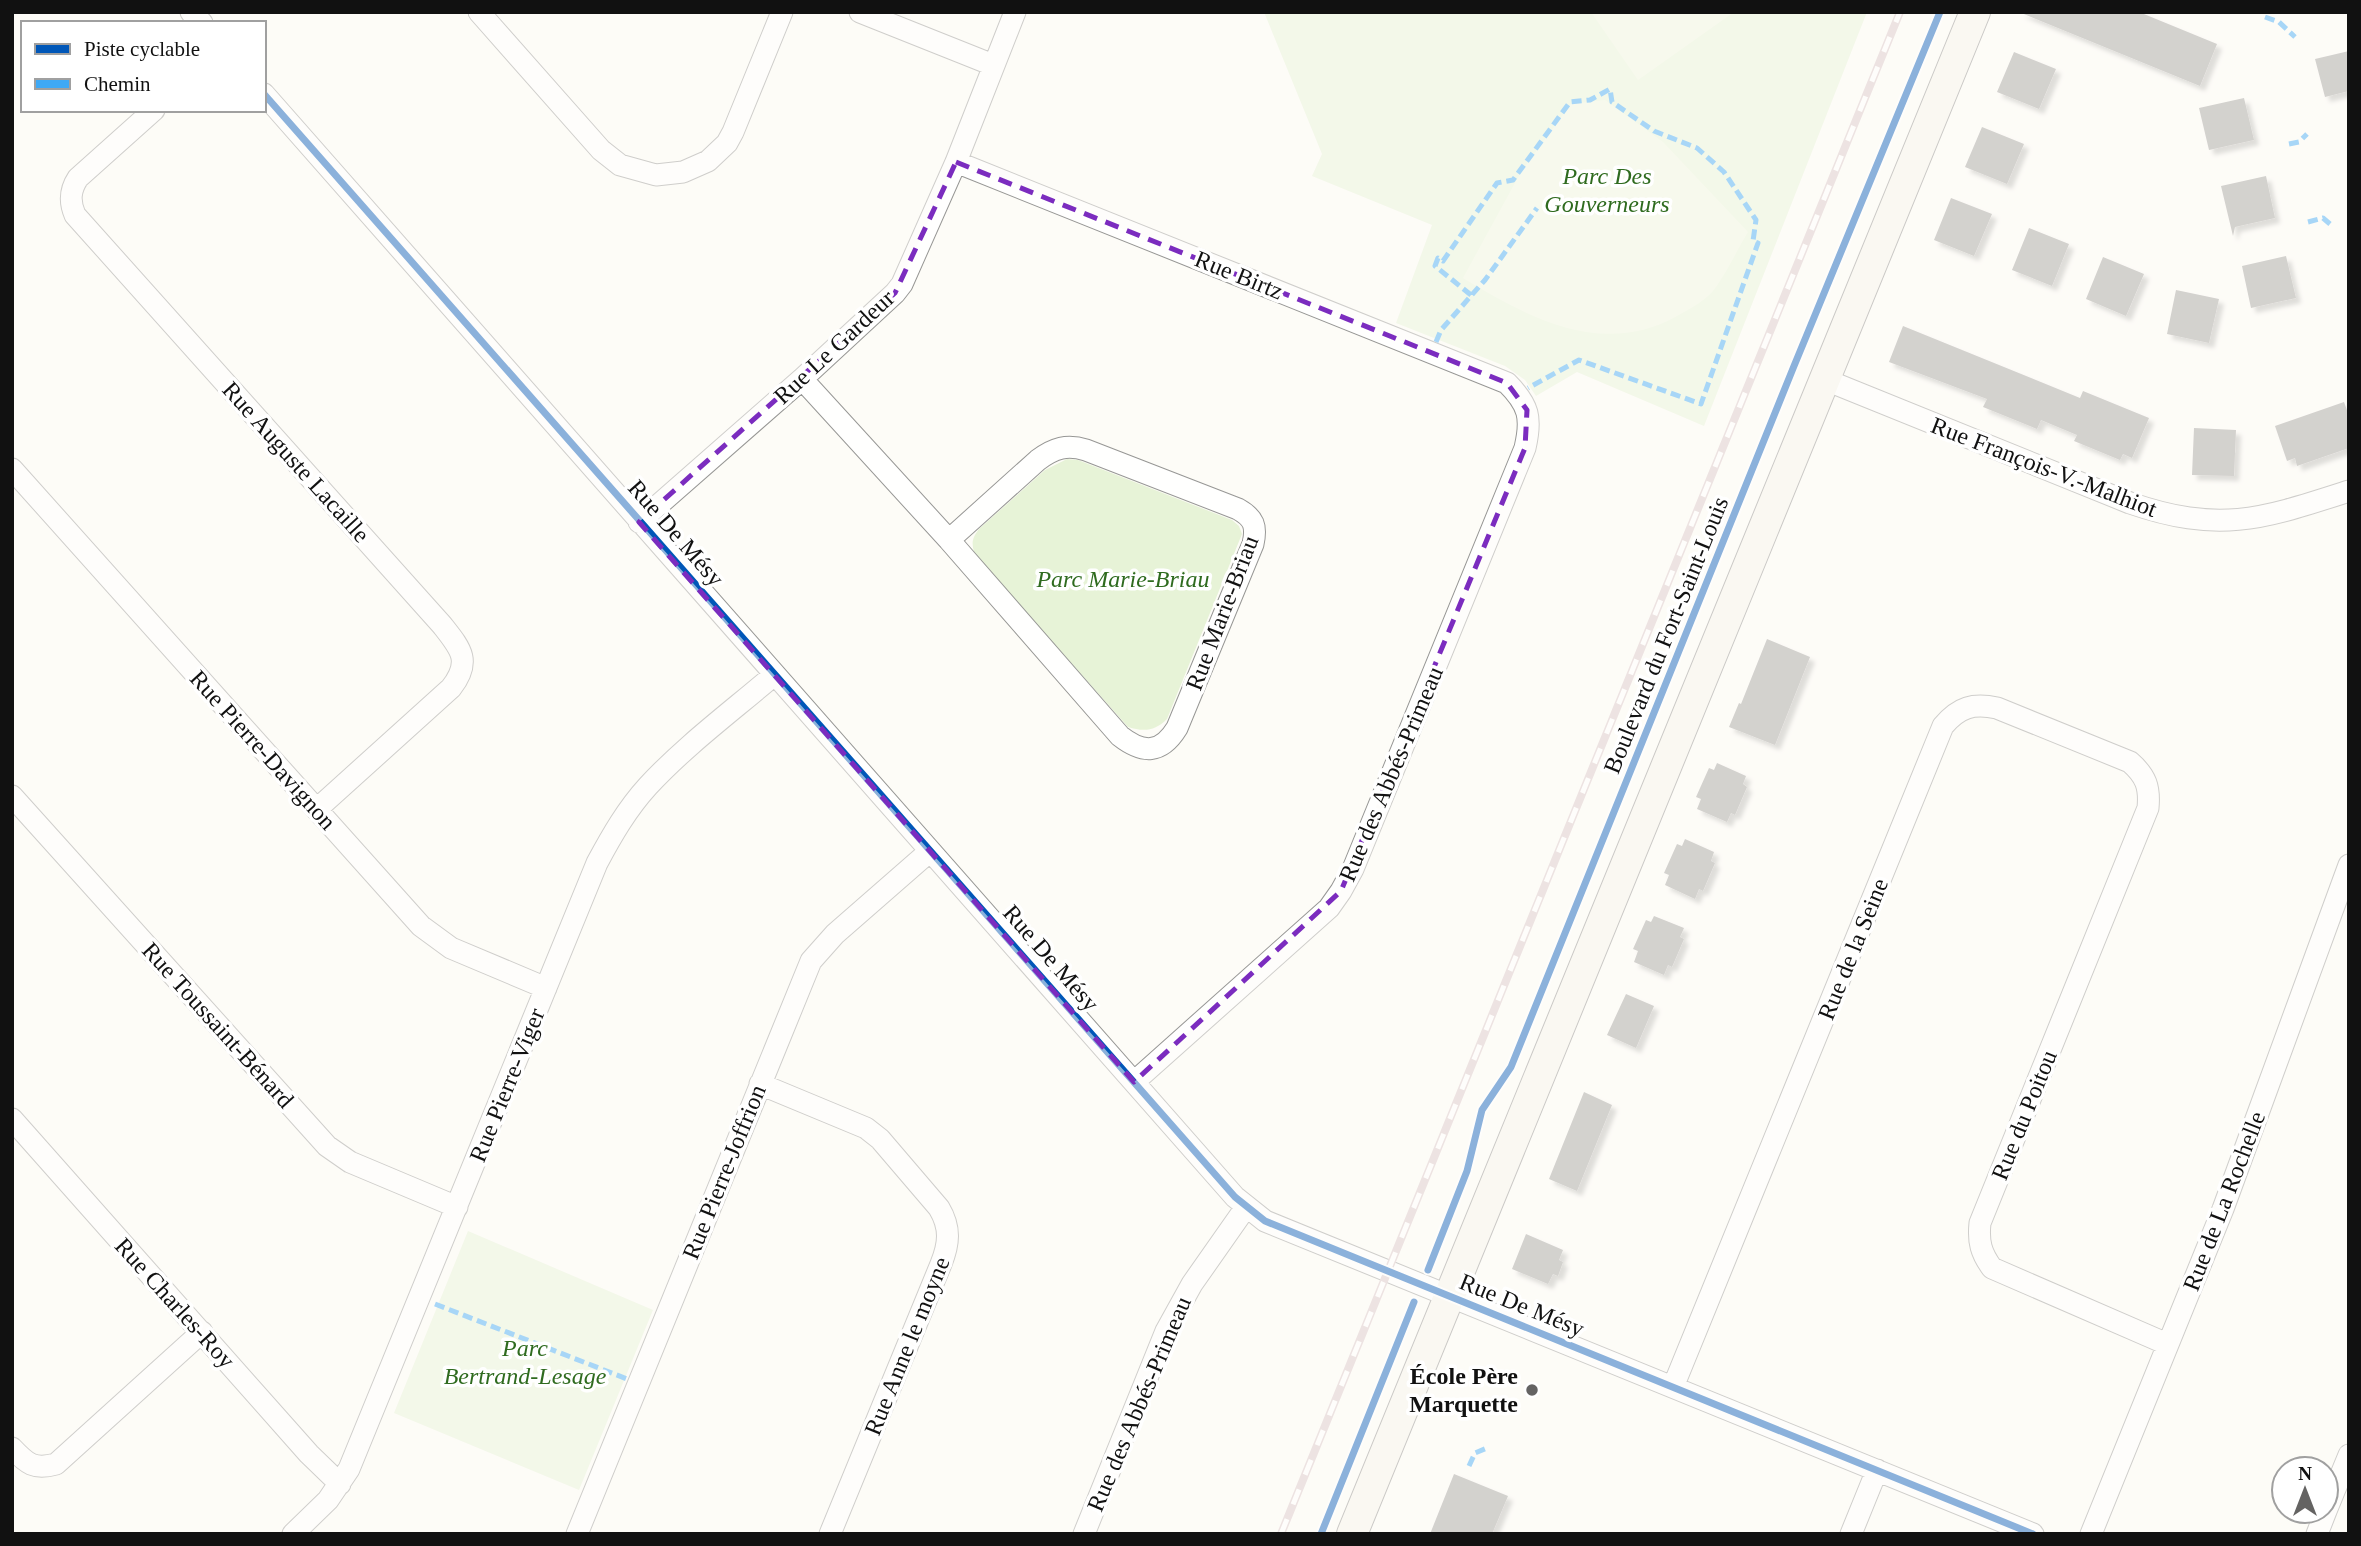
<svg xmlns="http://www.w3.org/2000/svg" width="2361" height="1546" viewBox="0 0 2361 1546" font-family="'Times New Roman',serif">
  <defs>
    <filter id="shadow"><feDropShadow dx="5" dy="5" stdDeviation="2" flood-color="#0004"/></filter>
  </defs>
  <rect width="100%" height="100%" fill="#fdfcf7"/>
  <path fill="#e7f3d7" d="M1264,12H1867L1704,426L1577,372L1536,396L1525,380L1505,366L1396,323L1432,225L1312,176L1322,154Z
    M1067,459L1078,460L1232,520L1239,526L1242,534L1167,719C1155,731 1144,732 1128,727L975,555C971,543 972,538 979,529L1045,470Z
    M468,1231L653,1310L579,1490L394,1413Z"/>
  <path fill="#f0f6e1" d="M1591,12H1734L1638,80Z
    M1605,100L1663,142L1748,232C1737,250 1728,270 1716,287C1707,300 1691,308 1677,316C1602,358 1529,318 1463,278L1521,172L1571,104Z"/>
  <path fill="#a19f9c" filter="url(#shadow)" d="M2019,12H2139L2217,44L2200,86Z
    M2349,51V91L2325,97L2315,59Z
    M2014,52L2056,69L2039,109L1997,92Z
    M2244,98L2254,140L2209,150L2199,108Z
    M1982,127L2024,144L2007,184L1965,167Z
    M2266,176L2275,218L2235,227L2233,236L2221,186Z
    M1951,198L1992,214L1974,256L1934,240Z
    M2029,228L2069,244L2052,286L2012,270Z
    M2286,256L2296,298L2251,308L2242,266Z
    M2103,257L2144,274L2126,316L2086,299Z
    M2176,290L2219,299L2209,343L2167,334Z
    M1903,326L2080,398L2083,391L2149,418L2132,458L2123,454L2120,460L2074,441L2077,435L2041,420L2037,429L1983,407L1987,399L1889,362Z
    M2344,402L2349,416V448L2297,466L2295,458L2287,461L2275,426Z
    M2194,428L2236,430L2234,476L2192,475Z
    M1767,639L1810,657L1775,745L1729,727L1739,703L1741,704Z
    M1717,763L1746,776L1743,784L1747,787L1735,815L1731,813L1727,822L1697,809L1701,799L1696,797L1709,768L1714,770Z
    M1685,839L1714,852L1711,861L1715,863L1703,891L1699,889L1695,899L1665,885L1669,875L1664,873L1677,844L1682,846Z
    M1654,916L1684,928L1680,937L1684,939L1672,967L1668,965L1664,975L1634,962L1638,951L1633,949L1646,920L1651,922Z
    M1626,994L1654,1006L1636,1048L1607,1035Z
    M1584,1092L1612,1105L1577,1191L1549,1179Z
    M1526,1234L1563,1250L1559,1260L1563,1262L1558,1276L1553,1274L1548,1284L1512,1269Z
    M1454,1474L1508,1496L1492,1534H1430Z"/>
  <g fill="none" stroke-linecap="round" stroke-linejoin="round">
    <defs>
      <path id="street" d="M191,12L202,23
        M479,12L601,150L620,165L656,175L683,172L708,161L727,143L733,132L782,12
        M860,12L993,65
        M264,94L1235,1197L1265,1221L2033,1534
        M154,110L78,178C70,190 69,201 75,215L442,625C461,649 472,661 451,688L317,809
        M956,162L1507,383C1529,405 1532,418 1525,448L1353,869L1341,891L1329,908L1134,1082
        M802,379L949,540L1120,736C1143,754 1161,754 1177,728L1253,544C1257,526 1254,518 1238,509L1086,450C1067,444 1054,448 1038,460L949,540
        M1826,380L2130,503C2220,534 2262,519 2349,491
        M12,469L421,926L451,948L546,988
        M639,522L802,379L895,293L902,284L956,162L1015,12
        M12,796L327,1146L350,1162L457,1207
        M760,1084L866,1128L880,1139L939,1208C951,1228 949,1244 941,1264L830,1534
        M12,1119L309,1454L340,1484
        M1673,1387L1943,726C1959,707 1973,703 1997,708L2130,762C2146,776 2150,787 2148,808L1980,1223C1978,1242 1981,1253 1992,1268L2167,1344
        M12,1448C27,1464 34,1470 56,1464L202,1332
        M2326,1511L2349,1455
        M293,1534L328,1500L349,1469L597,863C612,835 627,809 648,786C686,745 732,711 774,675
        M577,1534L811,961L835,934L930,851
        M1084,1534L1166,1331L1192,1284L1246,1207
        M1851,1534L1877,1470
        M2091,1534L2223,1209L2349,865
        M2317,1534L2326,1511"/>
      <path id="secondary" d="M1352,1534L1975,12"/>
    </defs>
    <use href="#street" stroke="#979795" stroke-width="23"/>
    <use href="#secondary" stroke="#8e8d8b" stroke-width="32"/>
    <use href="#street" stroke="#fffffe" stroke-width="21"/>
    <use href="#secondary" stroke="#f6f4eb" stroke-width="30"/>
    <defs>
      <path id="rail" d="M1281,1534L1900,12"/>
    </defs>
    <use href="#rail" stroke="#d9c6c7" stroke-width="8"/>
    <use href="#rail" stroke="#fff" stroke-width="5" stroke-dasharray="16" stroke-linecap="butt"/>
    <path stroke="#3fa9f5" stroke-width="5" stroke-dasharray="10 5" stroke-linecap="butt" d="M2265,17L2279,22L2295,37
      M2289,144L2299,142L2307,134
      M2308,222L2323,218L2330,224
      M1471,295L1435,266L1438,258L1443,261L1497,183L1513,180L1570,102L1590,100L1610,89L1612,102L1654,131L1697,148L1724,172L1756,220L1753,241L1758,243L1701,404L1579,360L1528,388
      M1436,342L1441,330L1485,280L1537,208
      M435,1304L627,1379
      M1469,1466L1475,1453L1487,1448"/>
    <defs>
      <path id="cycleway" d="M264,94L1235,1197L1265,1221L2033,1534
        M1428,1270L1467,1171L1482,1110L1511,1067L1794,366L1940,12
        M1321,1534L1414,1302"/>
    </defs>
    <use href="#cycleway" stroke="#fff" stroke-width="11"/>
    <use href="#cycleway" stroke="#0057b8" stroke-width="7"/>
  </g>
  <path d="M0 0H2361V1546H0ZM956,162L1507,383L1527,410L1525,448L1341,891L1134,1082L639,522L895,293Z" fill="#fdfcf7" fill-opacity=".55" fill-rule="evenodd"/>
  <path fill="none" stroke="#7b2cbf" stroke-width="5" stroke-dasharray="14 9" stroke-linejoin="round" d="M956,162L1507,383L1527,410L1525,448L1341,891L1134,1082L639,522L895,293Z"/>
  <circle fill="#646362" stroke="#fff" stroke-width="2.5" cx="1532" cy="1390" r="7"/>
  <g text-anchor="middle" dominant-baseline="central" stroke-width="7" stroke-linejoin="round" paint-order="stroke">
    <g font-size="24" font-style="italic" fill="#2f6b1f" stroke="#fff">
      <text x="1607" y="176">Parc Des<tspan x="1607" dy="28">Gouverneurs</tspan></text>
      <text x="1123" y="579">Parc Marie-Briau</text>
      <text x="525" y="1348">Parc<tspan x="525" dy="28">Bertrand-Lesage</tspan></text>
    </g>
    <g font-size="24" fill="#111" stroke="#fff">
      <text transform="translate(1239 275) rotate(22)">Rue Birtz</text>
      <text transform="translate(834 347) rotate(-43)">Rue Le Gardeur</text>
      <text transform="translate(296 462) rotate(48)">Rue Auguste Lacaille</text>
      <text transform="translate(2044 467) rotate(21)">Rue François-V.-Malhiot</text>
      <text transform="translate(676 533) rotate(49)">Rue De Mésy</text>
      <text transform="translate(1222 613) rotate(-69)">Rue Marie-Briau</text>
      <text transform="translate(1666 635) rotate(-68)">Boulevard du Fort-Saint-Louis</text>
      <text transform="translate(263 750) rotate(48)">Rue Pierre-Davignon</text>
      <text transform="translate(1391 774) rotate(-67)">Rue des Abbés-Primeau</text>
      <text transform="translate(1853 949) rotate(-68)">Rue de la Seine</text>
      <text transform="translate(1051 958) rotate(49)">Rue De Mésy</text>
      <text transform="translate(218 1025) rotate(48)">Rue Toussaint-Bénard</text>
      <text transform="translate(507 1085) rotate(-68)">Rue Pierre-Viger</text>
      <text transform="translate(2024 1115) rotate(-68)">Rue du Poitou</text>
      <text transform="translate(724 1172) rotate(-68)">Rue Pierre-Joffrion</text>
      <text transform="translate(2224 1201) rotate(-69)">Rue de La Rochelle</text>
      <text transform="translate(175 1303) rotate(48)">Rue Charles-Roy</text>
      <text transform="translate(1522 1305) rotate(22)">Rue De Mésy</text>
      <text transform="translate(907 1346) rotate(-68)">Rue Anne le moyne</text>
      <text transform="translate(1139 1404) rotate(-67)">Rue des Abbés-Primeau</text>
    </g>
    <g font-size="24" font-weight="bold" fill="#111" stroke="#fff" text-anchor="end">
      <text x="1518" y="1376">École Père<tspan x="1518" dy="28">Marquette</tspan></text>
    </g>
  </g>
  <rect width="2361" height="1546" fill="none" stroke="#111111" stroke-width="28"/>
  <rect x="21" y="21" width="245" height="91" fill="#ffffff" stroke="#a0a0a0" stroke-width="2"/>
  <rect x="35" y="44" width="35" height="10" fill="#0057b8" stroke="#a0a0a0" stroke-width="2"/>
  <text x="84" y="56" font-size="21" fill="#111111">Piste cyclable</text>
  <rect x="35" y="79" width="35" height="10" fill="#3fa9f5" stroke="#a0a0a0" stroke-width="2"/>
  <text x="84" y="91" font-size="21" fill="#111111">Chemin</text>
  <g transform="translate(2305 1490)"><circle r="33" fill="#ffffff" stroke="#a0a0a0" stroke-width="2"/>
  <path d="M0-5L12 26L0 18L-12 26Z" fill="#646362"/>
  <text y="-10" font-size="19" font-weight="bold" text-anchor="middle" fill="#111111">N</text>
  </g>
</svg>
